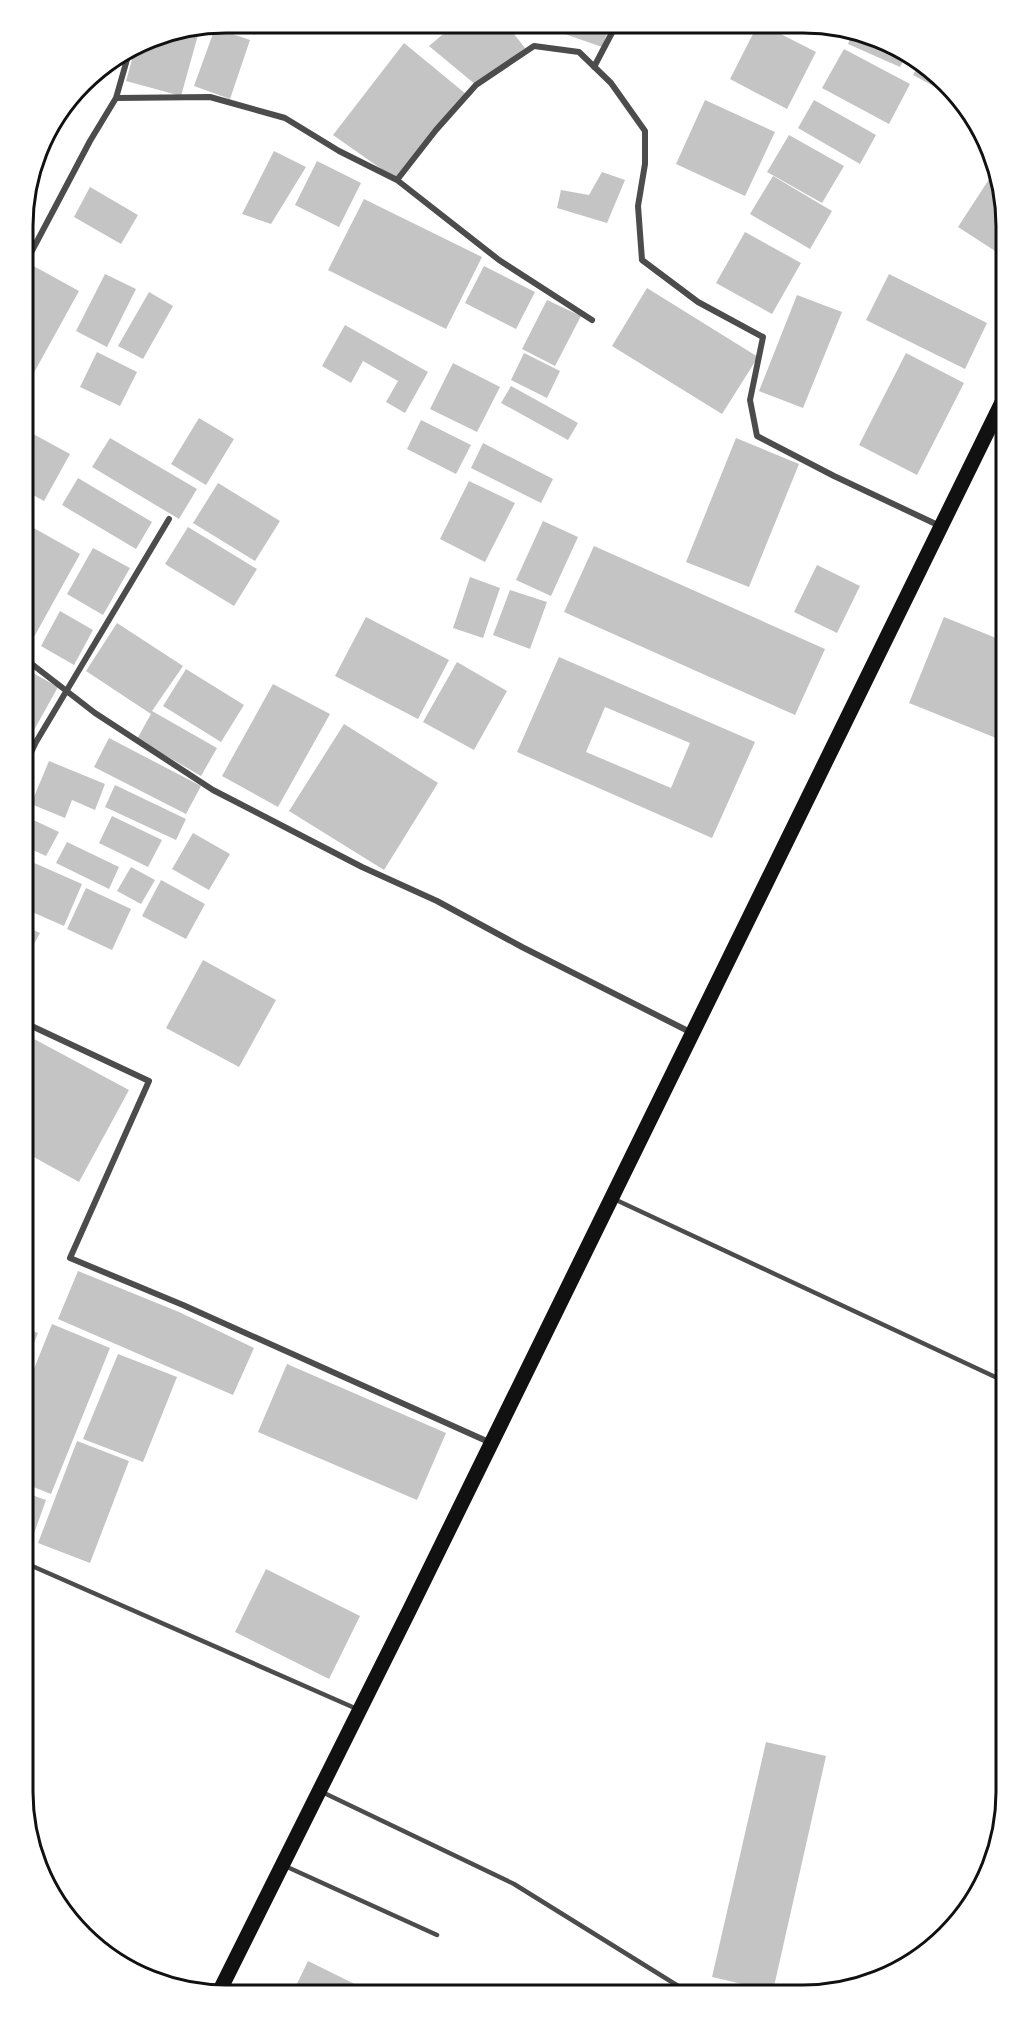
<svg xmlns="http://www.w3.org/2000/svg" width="1029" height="2018" viewBox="0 0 1029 2018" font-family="Figtree,sans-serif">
  <rect width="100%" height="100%" fill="#fff"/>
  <path fill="#c4c4c4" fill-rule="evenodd" d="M230,23H261L255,35Z
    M455,24H506L525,48L476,85L429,46Z
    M536,24L610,25L602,47Z
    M757,26H765L816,52L787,109L730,79Z
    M200,28L181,96L126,81L136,45L148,38Z
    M215,28L250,40L230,99L194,86Z
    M853,31L905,57L900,67L848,44Z
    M404,43L466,94L397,180L333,135Z
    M844,49L910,84L889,124L822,88Z
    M919,64L937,73L954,97L913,75Z
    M705,100L775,132L745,196L676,164Z
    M814,100L876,135L860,164L798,128Z
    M789,135L844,166L822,203L767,172Z
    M274,151L306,167L271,224L242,214Z
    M317,161L361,183L339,227L295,205Z
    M997,167L1006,226V258L958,227Z
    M602,172L625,180L607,223L557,208L561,190L589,195Z
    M773,176L832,211L810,249L750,214Z
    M90,187L138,215L121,244L74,217Z
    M364,199L482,257L446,329L328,270Z
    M745,232L801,263L772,314L716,283Z
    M28,263L79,291L31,378L24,375V270Z
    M484,266L535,292L516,329L465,303Z
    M105,274L136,289L107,347L76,331Z
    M889,274L987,323L965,369L866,320Z
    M647,288L758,357L722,414L612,346Z
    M149,292L173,306L143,359L118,346Z
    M797,295L842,312L803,408L759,391Z
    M547,300L581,316L555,366L522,349Z
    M345,325L428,372L405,413L386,402L398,381L363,361L351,383L322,366Z
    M97,352L137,372L120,406L80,387Z
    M524,353L560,371L547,398L511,380Z
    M906,353L964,383L917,475L859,445Z
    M453,363L500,387L477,432L430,409Z
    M511,386L578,423L568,440L501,403Z
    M199,418L234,439L206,485L171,464Z
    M421,420L471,445L456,474L407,449Z
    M24,429L70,454L44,501L24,490Z
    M110,438L197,489L179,519L92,467Z
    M736,438L799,464L749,587L686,562Z
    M483,443L553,479L541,503L471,468Z
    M78,478L152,522L136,549L62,505Z
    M469,481L515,503L485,562L440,539Z
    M218,483L280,521L255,561L193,523Z
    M543,521L578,537L551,596L516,580Z
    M32,527L80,554L34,637L24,632V541Z
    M188,527L257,569L234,606L165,564Z
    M594,546L825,649L795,715L564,612Z
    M93,548L130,568L103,615L67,594Z
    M817,565L860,586L837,633L794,612Z
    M470,577L500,588L483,638L453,628Z
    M510,590L547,602L530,649L493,635Z
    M60,611L93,630L74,665L41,646Z
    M366,617L449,660L418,719L335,676Z
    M944,617L1006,642V742L909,703Z
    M117,623L183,666L152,711L217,748L201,776L137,739L151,714L86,671Z
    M559,657L755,742L712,838L517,752ZM605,707L690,743L671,788L586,752Z
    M457,662L507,691L474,750L423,722Z
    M24,668L58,687L24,748Z
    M186,669L244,705L221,742L163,706Z
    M273,684L330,714L278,807L222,776Z
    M344,724L438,783L384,870L289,811Z
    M109,738L201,786L186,814L94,767Z
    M49,761L105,784L95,810L72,800L65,818L31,804Z
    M115,785L186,819L176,840L105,807Z
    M25,816L59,832L46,856L24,846Z
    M112,816L162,840L148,867L99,843Z
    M193,833L230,854L209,890L172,869Z
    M67,842L119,867L109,889L56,863Z
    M23,858L82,884L64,926L23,908Z
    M131,867L155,880L141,904L117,891Z
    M161,880L205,904L186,939L142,916Z
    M86,888L131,909L112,950L67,929Z
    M23,925L40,933L23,964Z
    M203,960L276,1000L239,1067L166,1028Z
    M23,1033L129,1090L79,1182L23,1151Z
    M78,1271L179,1312L254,1348L233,1395L58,1319Z
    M52,1324L110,1348L51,1494L23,1483V1396Z
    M23,1327L38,1333L23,1371Z
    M118,1354L177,1377L143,1462L83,1439Z
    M287,1364L446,1433L417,1500L258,1432Z
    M77,1441L129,1461L90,1563L38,1543Z
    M23,1492L46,1500L31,1542L23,1539Z
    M266,1569L360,1616L329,1679L235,1632Z
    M766,1742L826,1756L773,1991L712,1977Z
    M308,1961L375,1994H292Z"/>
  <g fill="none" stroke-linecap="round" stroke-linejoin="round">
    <path stroke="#4c4c4c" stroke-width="4.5" d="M614,1199L1006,1382
      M23,1562L357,1709
      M322,1792L514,1884L683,1989
      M285,1866L437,1935"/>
    <path stroke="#4c4c4c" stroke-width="6" d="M594,67L616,25
      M116,98L130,49
      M397,180L499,260L592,320
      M24,266L90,141L116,98L210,97L285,118L339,151L397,180L436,130L476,85L534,46L579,52L611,83L645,131V164L638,206L642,260L698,302L763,337L750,400L757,436L834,476L940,526
      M24,658L95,713L213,790L362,867L437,901L522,947L692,1033
      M24,767L36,742L169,519
      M23,1022L149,1081L70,1258L183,1305L491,1443"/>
    <path stroke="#111" stroke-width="15" d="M218,1994L410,1609L1006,394"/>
  </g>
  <path d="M0 0H1029V2018H0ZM226 33H803A193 193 0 0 1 996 226V1792A193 193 0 0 1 803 1985H226A193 193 0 0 1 33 1792V226A193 193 0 0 1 226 33Z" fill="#fff" fill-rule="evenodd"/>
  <path fill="none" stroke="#111" stroke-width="3" d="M226 33H803A193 193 0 0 1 996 226V1792A193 193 0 0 1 803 1985H226A193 193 0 0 1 33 1792V226A193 193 0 0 1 226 33Z"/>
</svg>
